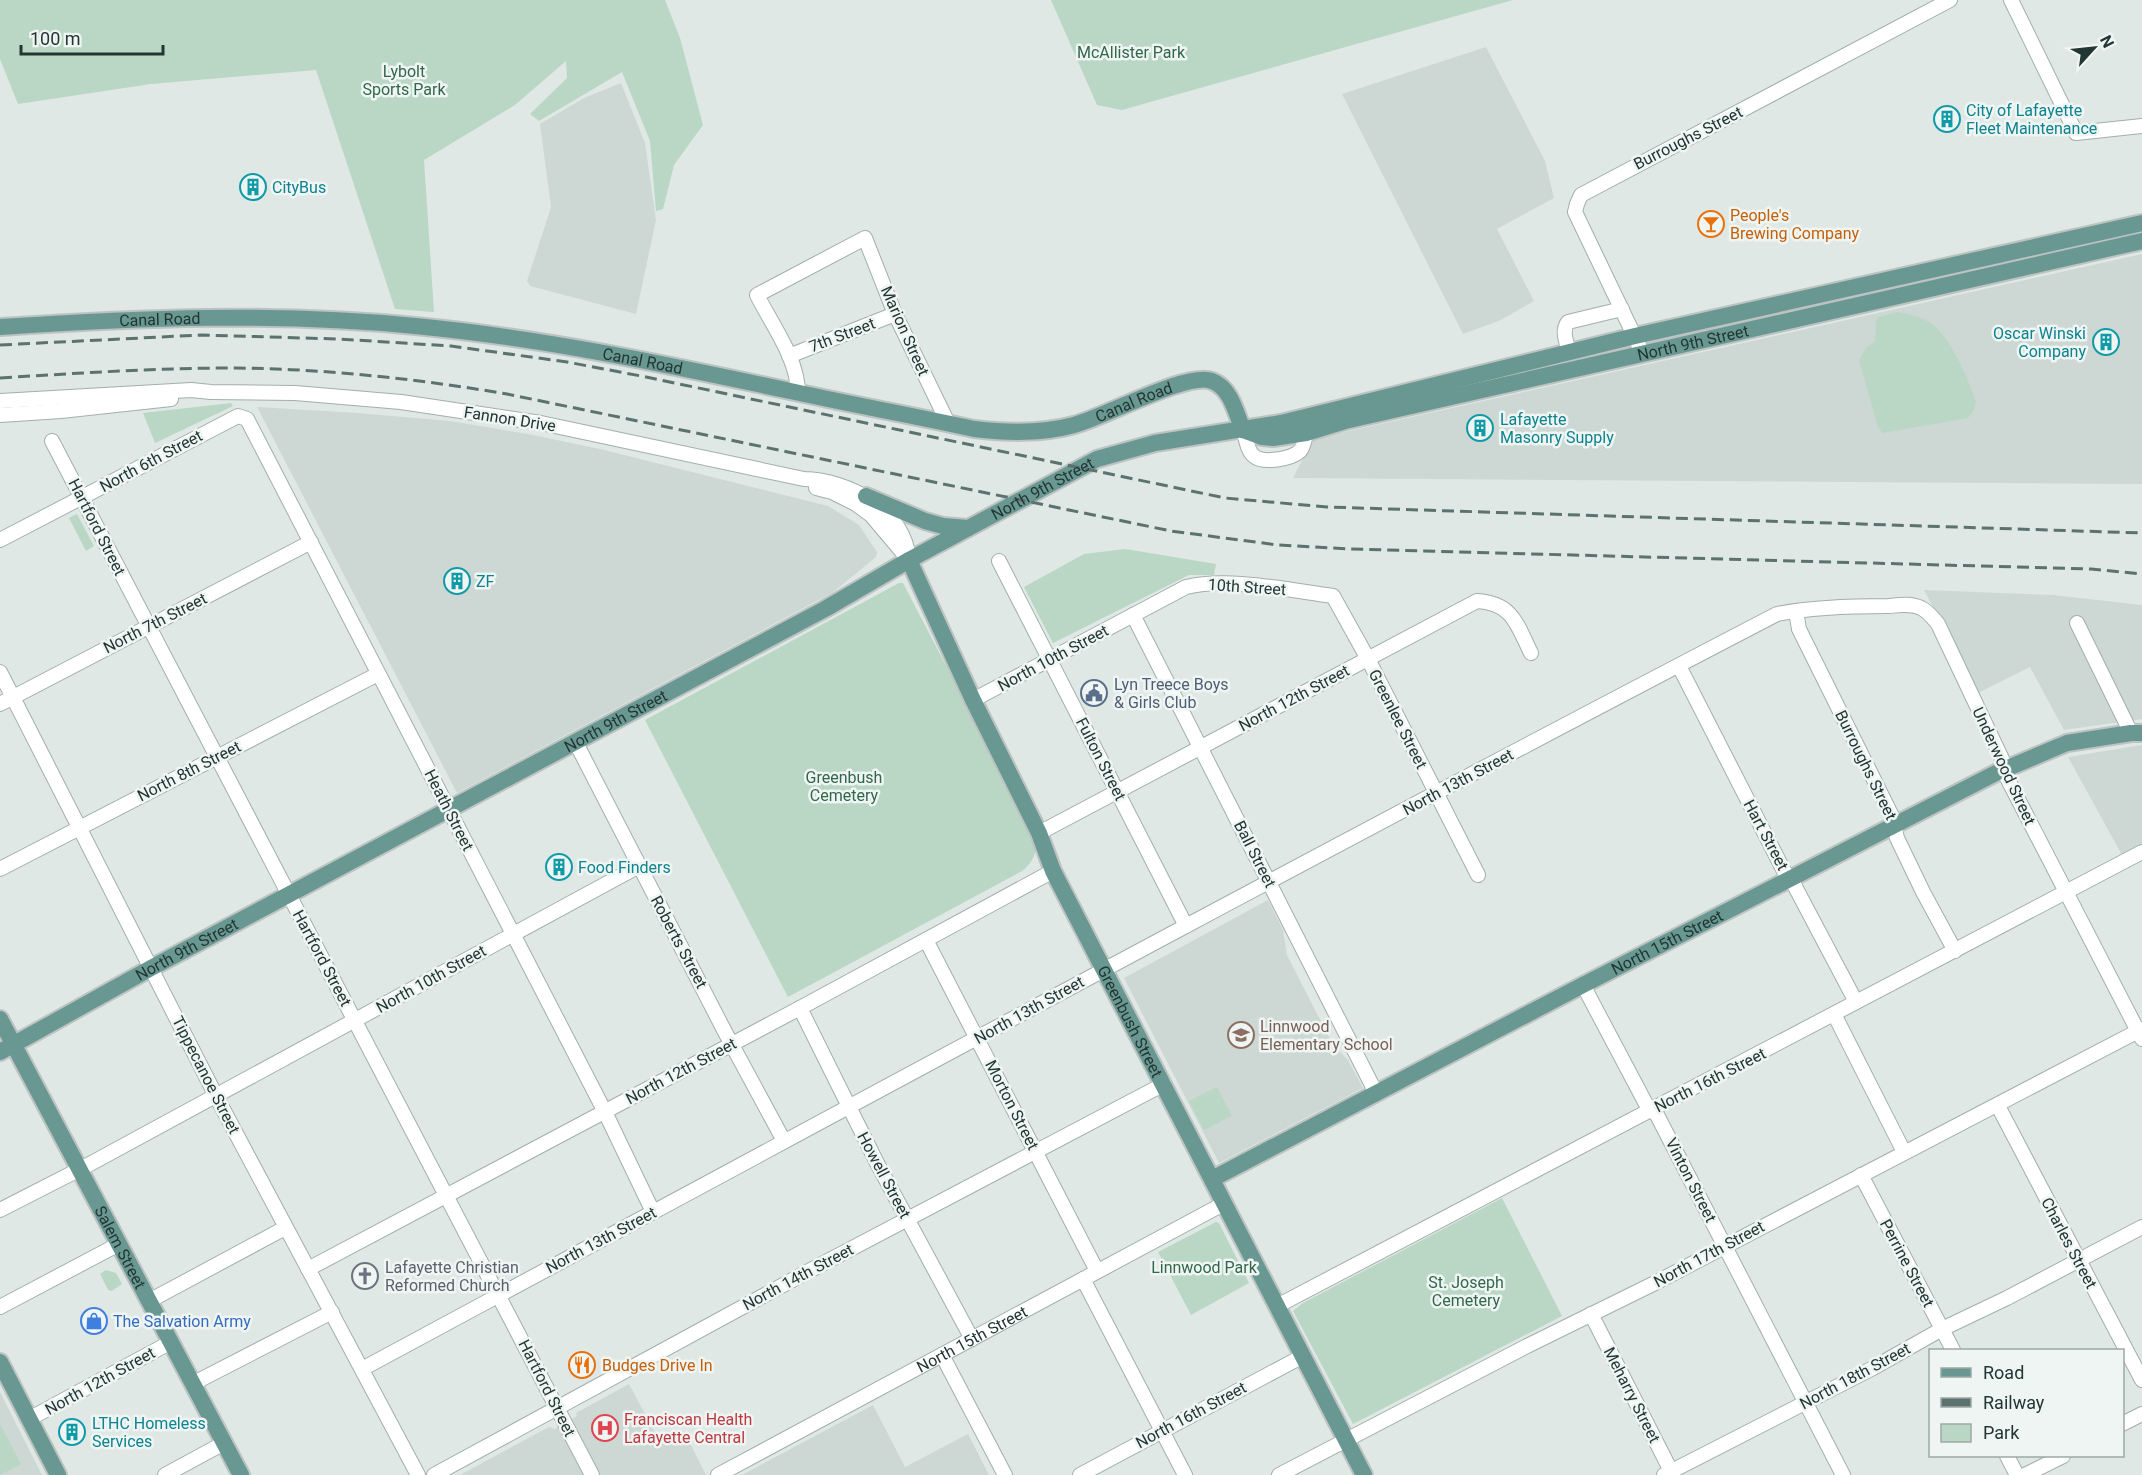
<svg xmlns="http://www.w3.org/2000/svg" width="2142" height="1475" viewBox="0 0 2142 1475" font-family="Roboto,sans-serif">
  <rect width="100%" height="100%" fill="#dfe8e5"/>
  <path fill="#cdd8d4" d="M1486,47L1545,161L1554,198L1497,229L1534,301L1501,320L1463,334L1342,94Z
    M621,83L645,143L656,220L636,314L530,286L527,281L551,207L540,124L584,98Z
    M2142,254V484L1293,478L1313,439Z
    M257,407L358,413L450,421L528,434L600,449L828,506L859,525L877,552L876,557L832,593L457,793Z
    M1924,590L2053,595L2142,605V719L2064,730L2030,667L1978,693Z
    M2142,745V858L2128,866L2068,757Z
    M1268,900L1283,930L1287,955L1333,1045L1348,1060L1363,1088L1219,1163L1124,978Z
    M629,1384L661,1444L684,1431L706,1475H460L549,1427L555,1429L577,1416L576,1413Z
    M0,1392L42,1475H0Z
    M873,1405L905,1467L968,1434L989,1475H742Z"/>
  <path fill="#bad7c5" d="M0,0H665L680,38L703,125L674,165L663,209L656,211L650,141L622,72L539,121L530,114L567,78L566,61L515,105L424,160L434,312L395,309L316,70L151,84L18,104L0,59Z
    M1051,0H1513L1122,110L1097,105Z
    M1897,312C1910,314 1922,317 1932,324C1952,339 1968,379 1976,402L1974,410L1968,418L1882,433L1877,424L1859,360L1866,348L1875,341L1876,322L1878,317Z
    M231,403L233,406L155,443L143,413Z
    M77,514L94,546L86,551L69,518Z
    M1125,549L1216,564L1214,575H1189L1053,643L1024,587L1084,554Z
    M899,583H903L1033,833C1038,849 1036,860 1022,871L788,997L645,720Z
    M1217,1087L1232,1116L1204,1130L1189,1101Z
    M1502,1198L1562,1316L1353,1424L1293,1311L1303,1303Z
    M1216,1222L1219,1223L1249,1283L1191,1315L1158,1252Z
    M106,1270L116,1273L122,1284L112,1291L108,1290L100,1274Z
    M0,1424L21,1464L0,1475Z"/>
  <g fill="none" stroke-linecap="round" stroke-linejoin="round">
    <defs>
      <g id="minor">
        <path d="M2011,0L2076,133L2142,126"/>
        <path d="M1569,352C1567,343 1561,331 1568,322L1622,309"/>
        <path d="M1643,354L1575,212L1577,204L1581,195L1950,0"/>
        <path d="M789,356L895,314"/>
        <path d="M798,393C798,359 772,325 757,295L865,238L895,314L948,423"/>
        <path d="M0,401L191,390L211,392L295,393L401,402L541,423L804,479C849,480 905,510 909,560"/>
        <path d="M0,415L61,411L171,399"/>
        <path d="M1243,430C1246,437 1247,451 1254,456C1263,464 1291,459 1300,451C1304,446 1305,438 1306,433"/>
        <path d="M52,441L592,1475"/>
        <path d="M816,488L832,492L856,504L871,515L909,560"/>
        <path d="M0,540L238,416L247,419L605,1112L653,1212"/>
        <path d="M999,561L1186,926"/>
        <path d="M1796,611L1799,629L1892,816L1897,838L1923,892L1955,951"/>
        <path d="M1133,615L1376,1093"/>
        <path d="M2077,623L2131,733"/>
        <path d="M1679,666L1784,871L1791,879L1856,1002"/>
        <path d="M0,672L216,1096L418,1475"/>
        <path d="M973,700L1186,587C1229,577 1288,590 1333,596L1368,659L1478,875"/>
        <path d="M0,704L311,542"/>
        <path d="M576,743L725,1032L784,1141"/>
        <path d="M1039,833L1477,601C1513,603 1517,625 1531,653"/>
        <path d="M0,869L378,674"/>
        <path d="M926,940L1097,1271"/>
        <path d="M1583,985L1646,1104L1657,1115L1843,1475"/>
        <path d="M800,1008L877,1163L972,1339"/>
        <path d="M1834,1014L1904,1152"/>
        <path d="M1998,1106L2142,1380"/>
        <path d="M1861,1175L1953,1350"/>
        <path d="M0,1210L88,1165L639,866"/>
        <path d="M308,1269L800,1008L1053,871"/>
        <path d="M1083,1279L1185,1475"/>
        <path d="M149,1301L285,1228"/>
        <path d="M1277,1306L2142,852"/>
        <path d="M0,1307L119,1244"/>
        <path d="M1591,1314L1673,1475"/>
        <path d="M942,1355L1005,1475"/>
        <path d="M362,1369C832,1116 1302,861 1777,614C1813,607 1851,606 1889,606C1899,605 1911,603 1921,608C1928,611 1933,618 1938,624L2002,759L2003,770L2142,1039"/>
        <path d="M192,1384L332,1312"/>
        <path d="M29,1419L171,1342"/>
        <path d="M2122,1424L2142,1414"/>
        <path d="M2007,1456L2017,1475"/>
        <path d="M165,1475L224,1443"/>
        <path d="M434,1475L807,1272L1164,1084"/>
        <path id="s1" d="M718,1475L1225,1203"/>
        <path d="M1080,1475L1303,1356"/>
        <path d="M1279,1475L1527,1346L1657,1282L2142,1029"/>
        <path d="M1664,1475L1873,1368L1942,1329L2007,1298L2142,1227"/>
        <path d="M2025,1475L2063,1456"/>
      </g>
      <g id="major">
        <path id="s2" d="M0,327C138,318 277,312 415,326C543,338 669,365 795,392C854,405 915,416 974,429C1008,433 1041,434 1074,425C1105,417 1188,371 1212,381C1231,388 1236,413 1243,430"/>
        <path id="s3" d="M1243,430L1262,437L1273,438L1306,433L1345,421L2142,241"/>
        <path d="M866,496L925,521L943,526L968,528"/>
        <path id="s4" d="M909,560L973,700L1039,833L1053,871L1364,1475"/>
        <path id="s5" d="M0,1019L241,1475"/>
        <path id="s6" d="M0,1052L151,968L825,609L909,560L1097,459L1155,443L1281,423L1635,336L2142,223"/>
        <path id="s7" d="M1212,1179L1583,985L1996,773L2067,743L2131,733H2142"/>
        <path d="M0,1362L58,1475"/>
      </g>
    </defs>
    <use href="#minor" stroke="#a3afac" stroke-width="16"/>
    <use href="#major" stroke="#bdc3c2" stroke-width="20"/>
    <use href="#minor" stroke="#fff" stroke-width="14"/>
    <use href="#major" stroke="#689891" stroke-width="16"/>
    <path stroke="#5c726e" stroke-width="3" stroke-dasharray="12 6" stroke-linecap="butt" d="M0,345L201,335L338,339L451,346L567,362L641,376L1225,498L1327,507L2142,533
      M0,378C79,373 157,368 236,368C327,369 418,379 507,394L1171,531L1278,545L1350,549L2091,569L2142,574"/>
  </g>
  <defs>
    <symbol id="building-ring" viewBox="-11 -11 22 22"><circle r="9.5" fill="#eff5f3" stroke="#0f9aa8" stroke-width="1.5"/><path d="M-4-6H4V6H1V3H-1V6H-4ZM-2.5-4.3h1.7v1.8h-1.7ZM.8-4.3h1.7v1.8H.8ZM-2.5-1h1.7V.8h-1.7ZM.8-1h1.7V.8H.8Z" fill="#0f9aa8"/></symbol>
    <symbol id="bar-ring" viewBox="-11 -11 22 22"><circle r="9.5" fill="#eff5f3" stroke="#e8710a" stroke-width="1.5"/><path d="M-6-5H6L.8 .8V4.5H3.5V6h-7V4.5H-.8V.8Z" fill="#e8710a"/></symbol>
    <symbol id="civic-ring" viewBox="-11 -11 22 22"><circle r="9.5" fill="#eff5f3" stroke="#5c6f8a" stroke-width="1.5"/><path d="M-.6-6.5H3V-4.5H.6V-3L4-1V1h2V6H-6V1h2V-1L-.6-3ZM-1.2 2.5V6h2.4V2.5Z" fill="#5c6f8a"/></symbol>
    <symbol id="school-ring" viewBox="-11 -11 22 22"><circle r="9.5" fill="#eff5f3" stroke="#8d6e63" stroke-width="1.5"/><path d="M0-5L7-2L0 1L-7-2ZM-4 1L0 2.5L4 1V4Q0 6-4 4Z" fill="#8d6e63"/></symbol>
    <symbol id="church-ring" viewBox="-11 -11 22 22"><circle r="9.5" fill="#eff5f3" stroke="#6b7280" stroke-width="1.5"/><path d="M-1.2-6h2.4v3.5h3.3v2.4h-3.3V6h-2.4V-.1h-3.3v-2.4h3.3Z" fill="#6b7280"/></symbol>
    <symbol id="shop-ring" viewBox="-11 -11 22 22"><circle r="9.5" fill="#eff5f3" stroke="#3f7fe0" stroke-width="1.5"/><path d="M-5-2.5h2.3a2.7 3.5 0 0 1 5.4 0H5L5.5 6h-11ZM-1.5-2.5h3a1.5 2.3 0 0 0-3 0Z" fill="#3f7fe0"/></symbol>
    <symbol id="restaurant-ring" viewBox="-11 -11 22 22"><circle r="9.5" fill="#eff5f3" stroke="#e8710a" stroke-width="1.5"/><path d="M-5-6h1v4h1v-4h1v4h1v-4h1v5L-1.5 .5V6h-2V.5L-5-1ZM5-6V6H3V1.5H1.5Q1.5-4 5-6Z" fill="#e8710a"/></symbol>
    <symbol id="hospital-ring" viewBox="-11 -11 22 22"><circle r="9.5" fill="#eff5f3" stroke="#e0444e" stroke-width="1.5"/><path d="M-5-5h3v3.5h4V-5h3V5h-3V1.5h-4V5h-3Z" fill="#e0444e"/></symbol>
  </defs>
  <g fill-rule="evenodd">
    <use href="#building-ring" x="1932" y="104" width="30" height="30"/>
    <use href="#building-ring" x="238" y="172" width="30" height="30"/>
    <use href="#bar-ring" x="1696" y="209" width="30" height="30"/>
    <use href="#building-ring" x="2091" y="327" width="30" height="30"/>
    <use href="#building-ring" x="1465" y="413" width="30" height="30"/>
    <use href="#building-ring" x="442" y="566" width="30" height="30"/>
    <use href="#civic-ring" x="1079" y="678" width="30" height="30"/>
    <use href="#building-ring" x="544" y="852" width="30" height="30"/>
    <use href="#school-ring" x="1226" y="1020" width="30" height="30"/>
    <use href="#church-ring" x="350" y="1261" width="30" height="30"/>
    <use href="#shop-ring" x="79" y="1306" width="30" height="30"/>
    <use href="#restaurant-ring" x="567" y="1350" width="30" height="30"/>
    <use href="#hospital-ring" x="590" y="1413" width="30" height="30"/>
    <use href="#building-ring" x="57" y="1417" width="30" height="30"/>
  </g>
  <g text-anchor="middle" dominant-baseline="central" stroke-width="5" stroke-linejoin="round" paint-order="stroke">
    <g font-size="16" fill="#31674c" stroke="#eff5f3">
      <text x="1131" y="52">McAllister Park</text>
      <text x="404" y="71">Lybolt<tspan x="404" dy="18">Sports Park</tspan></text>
      <text x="844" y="777">Greenbush<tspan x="844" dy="18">Cemetery</tspan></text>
      <text x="1204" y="1267">Linnwood Park</text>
      <text x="1466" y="1282">St. Joseph<tspan x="1466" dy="18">Cemetery</tspan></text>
    </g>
    <g font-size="16" fill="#0d838f" stroke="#eff5f3" text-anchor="start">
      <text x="1966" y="110">City of Lafayette<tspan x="1966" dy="18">Fleet Maintenance</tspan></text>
      <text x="272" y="187">CityBus</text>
      <text x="2086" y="333" text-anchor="end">Oscar Winski<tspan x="2086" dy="18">Company</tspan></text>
      <text x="1500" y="419">Lafayette<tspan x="1500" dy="18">Masonry Supply</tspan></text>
      <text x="476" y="581">ZF</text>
      <text x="578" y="867">Food Finders</text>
      <text x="92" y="1423">LTHC Homeless<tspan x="92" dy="18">Services</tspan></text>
    </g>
    <g font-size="16" fill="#223633" stroke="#eff5f3">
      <text transform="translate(1688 138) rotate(-27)">Burroughs Street</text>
      <text stroke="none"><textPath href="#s2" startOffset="160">Canal Road</textPath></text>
      <text transform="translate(905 331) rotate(66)">Marion Street</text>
      <text transform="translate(842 335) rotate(-21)">7th Street</text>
      <text stroke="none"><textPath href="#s3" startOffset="462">North 9th Street</textPath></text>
      <text stroke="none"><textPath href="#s2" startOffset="646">Canal Road</textPath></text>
      <text stroke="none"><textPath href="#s2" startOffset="1149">Canal Road</textPath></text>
      <text transform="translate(510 419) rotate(9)">Fannon Drive</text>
      <text transform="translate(151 461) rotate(-28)">North 6th Street</text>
      <text stroke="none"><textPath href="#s6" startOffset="1185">North 9th Street</textPath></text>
      <text transform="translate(97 527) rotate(63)">Hartford Street</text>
      <text transform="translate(1247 587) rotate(4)">10th Street</text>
      <text transform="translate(155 623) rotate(-27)">North 7th Street</text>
      <text transform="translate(1053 658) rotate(-28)">North 10th Street</text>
      <text transform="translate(1294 698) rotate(-28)">North 12th Street</text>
      <text transform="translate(1398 719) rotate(63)">Greenlee Street</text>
      <text stroke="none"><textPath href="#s6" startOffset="699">North 9th Street</textPath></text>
      <text transform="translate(1101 759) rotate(63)">Fulton Street</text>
      <text transform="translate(1866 765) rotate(64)">Burroughs Street</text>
      <text transform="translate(2004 766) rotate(65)">Underwood Street</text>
      <text transform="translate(189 771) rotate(-27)">North 8th Street</text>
      <text transform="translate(1458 782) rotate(-28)">North 13th Street</text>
      <text transform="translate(449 810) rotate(63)">Heath Street</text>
      <text transform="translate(1766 835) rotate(62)">Hart Street</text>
      <text transform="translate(1255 854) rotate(63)">Ball Street</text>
      <text transform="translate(679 942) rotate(62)">Roberts Street</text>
      <text stroke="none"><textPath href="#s7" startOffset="513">North 15th Street</textPath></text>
      <text stroke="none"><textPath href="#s6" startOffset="213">North 9th Street</textPath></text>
      <text transform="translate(322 958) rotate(62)">Hartford Street</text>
      <text transform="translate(431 979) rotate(-29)">North 10th Street</text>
      <text transform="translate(1029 1010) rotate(-29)">North 13th Street</text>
      <text stroke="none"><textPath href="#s4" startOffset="512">Greenbush Street</textPath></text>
      <text transform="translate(681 1071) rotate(-28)">North 12th Street</text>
      <text transform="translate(206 1075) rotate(63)">Tippecanoe Street</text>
      <text transform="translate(1710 1080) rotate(-27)">North 16th Street</text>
      <text transform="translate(1012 1105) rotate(63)">Morton Street</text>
      <text transform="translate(884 1175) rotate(62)">Howell Street</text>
      <text transform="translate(1691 1180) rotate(63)">Vinton Street</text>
      <text transform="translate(601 1240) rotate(-28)">North 13th Street</text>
      <text transform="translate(2069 1243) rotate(62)">Charles Street</text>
      <text stroke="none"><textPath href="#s5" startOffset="258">Salem Street</textPath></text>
      <text transform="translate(1709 1254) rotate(-28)">North 17th Street</text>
      <text transform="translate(1907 1263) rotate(62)">Perrine Street</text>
      <text transform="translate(798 1277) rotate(-28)">North 14th Street</text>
      <text stroke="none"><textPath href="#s1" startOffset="288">North 15th Street</textPath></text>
      <text transform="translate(1855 1376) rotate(-28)">North 18th Street</text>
      <text transform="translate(100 1381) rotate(-29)">North 12th Street</text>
      <text transform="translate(547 1388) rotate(63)">Hartford Street</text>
      <text transform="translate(1632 1395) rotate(63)">Meharry Street</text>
      <text transform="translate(1191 1415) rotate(-28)">North 16th Street</text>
    </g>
    <g font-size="16" fill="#c56008" stroke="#eff5f3" text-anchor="start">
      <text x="1730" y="215">People's<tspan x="1730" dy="18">Brewing Company</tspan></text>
      <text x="602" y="1365">Budges Drive In</text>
    </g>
    <g font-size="16" fill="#4e5e75" stroke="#eff5f3" text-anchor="start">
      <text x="1114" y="684">Lyn Treece Boys<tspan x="1114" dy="18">&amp; Girls Club</tspan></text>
    </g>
    <g font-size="16" fill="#785e54" stroke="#eff5f3" text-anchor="start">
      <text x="1260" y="1026">Linnwood<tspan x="1260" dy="18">Elementary School</tspan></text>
    </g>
    <g font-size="16" fill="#5b616d" stroke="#eff5f3" text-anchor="start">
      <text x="385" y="1267">Lafayette Christian<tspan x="385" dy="18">Reformed Church</tspan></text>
    </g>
    <g font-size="16" fill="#366cbe" stroke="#eff5f3" text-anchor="start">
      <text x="113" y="1321">The Salvation Army</text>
    </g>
    <g font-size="16" fill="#be3a42" stroke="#eff5f3" text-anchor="start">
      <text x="624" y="1419">Franciscan Health<tspan x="624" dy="18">Lafayette Central</tspan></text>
    </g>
  </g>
  <rect x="1929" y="1349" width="195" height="108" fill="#eff5f3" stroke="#9da9a6" stroke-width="1.5"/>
  <rect x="1941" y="1368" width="30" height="9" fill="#689891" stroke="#9da9a6" stroke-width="1.5"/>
  <text x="1983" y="1379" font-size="18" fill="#223633">Road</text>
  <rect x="1941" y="1398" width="30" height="9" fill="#5c726e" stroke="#9da9a6" stroke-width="1.5"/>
  <text x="1983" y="1409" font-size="18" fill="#223633">Railway</text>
  <rect x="1941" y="1424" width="30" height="18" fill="#bad7c5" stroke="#9da9a6" stroke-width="1.5"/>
  <text x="1983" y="1439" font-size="18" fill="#223633">Park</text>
  <g transform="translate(2094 48) rotate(63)" stroke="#eff5f3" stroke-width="4.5" paint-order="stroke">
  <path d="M0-4.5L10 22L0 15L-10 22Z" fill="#223633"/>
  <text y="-9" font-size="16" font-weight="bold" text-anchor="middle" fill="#223633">N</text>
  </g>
  <path d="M21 45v9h142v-9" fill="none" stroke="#223633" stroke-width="3"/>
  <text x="30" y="45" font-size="18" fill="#223633" stroke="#eff5f3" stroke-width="4.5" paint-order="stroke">100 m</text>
</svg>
